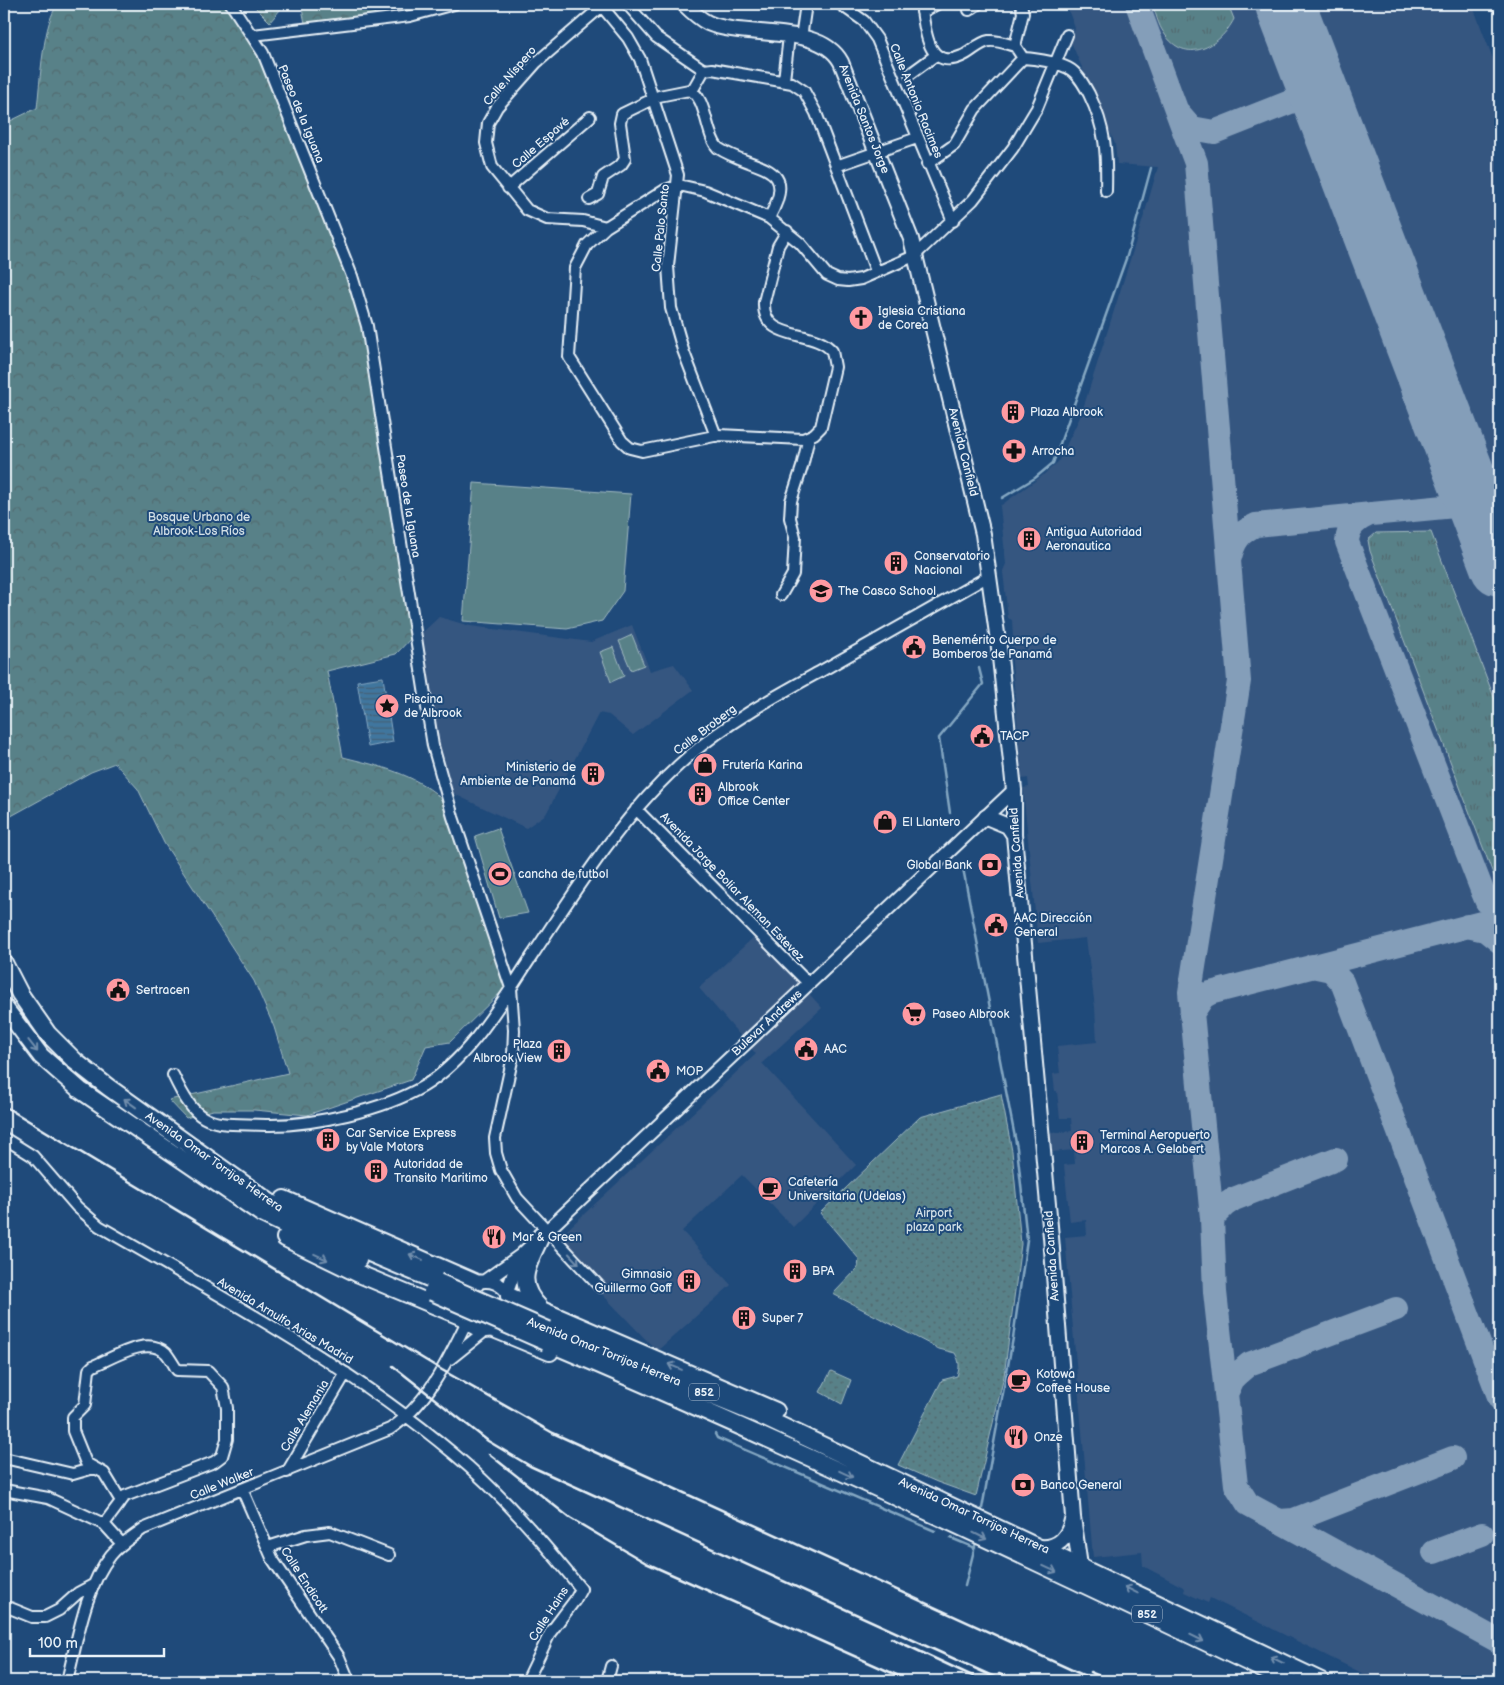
<svg xmlns="http://www.w3.org/2000/svg" width="1504" height="1685" viewBox="0 0 1504 1685" font-family="'Balsamiq Sans',sans-serif">
  <defs>
    <pattern id="grass-tufts" width="24" height="20" patternUnits="userSpaceOnUse" patternTransform="scale(1.25)"><rect width="24" height="20" fill="#598188"/><path d="M3 7l-1-3M5 7V3M7 7l1-3M15 17l-1-3M17 17v-4M19 17l1-3" fill="none" stroke="#516a6f"/></pattern>
    <pattern id="forest-crowns" width="20" height="18" patternUnits="userSpaceOnUse" patternTransform="scale(1.25)"><rect width="20" height="18" fill="#598188"/><path d="M2 6a3 3 0 1 1 6 0M12 15a3 3 0 1 1 6 0" fill="none" stroke="#516a6f"/></pattern>
    <pattern id="park-dots" width="8" height="8" patternUnits="userSpaceOnUse" patternTransform="scale(1.25)"><rect width="8" height="8" fill="#598188"/><path d="M2 2h.1M6 6h.1" fill="none" stroke="#516a6f" stroke-width="1.8" stroke-linecap="round"/></pattern>
    <pattern id="water-rules" width="6" height="5" patternUnits="userSpaceOnUse" patternTransform="scale(1.25)"><rect width="6" height="5" fill="#41769e"/><path d="M0 2.5h6" fill="none" stroke="#445f74"/></pattern>
  </defs>
  <rect width="100%" height="100%" fill="#1f4a7a"/>
  <filter id="ink" filterUnits="userSpaceOnUse"><feTurbulence type="fractalNoise" baseFrequency=".02" numOctaves="2"/><feDisplacementMap in="SourceGraphic" scale="10" xChannelSelector="R" yChannelSelector="G"/><feConvolveMatrix kernelMatrix="1 2 1 2 8 2 1 2 1" color-interpolation-filters="sRGB"/></filter>
  <g filter="url(#ink)">
    <path fill="#365680" d="M1066,4H1472L1500,77V1681H1378L1210,1598L1208,1603L1184,1592L1185,1588L1143,1566L1142,1552L1093,1557L1065,1237L1087,1235L1086,1220L1070,1222L1064,1165L1075,1164L1074,1150L1052,1152L1050,1133L1072,1131L1071,1118H1060L1057,1091H1055L1053,1074L1060,1073L1057,1046L1097,1042L1095,1007L1086,938L1038,943L1023,788L1029,787L1028,778L1022,779L1010,638L1013,637L1012,620L1008,618L1003,571L1006,564L1000,506L1042,476L1058,462L1081,415L1143,219L1158,167L1117,164L1115,144L1071,42L1075,28Z
      M439,617L470,626L591,642L632,625L650,671L674,664L693,690L633,735L609,715L599,713L546,814L526,828L448,791L432,713L422,633Z
      M756,935L822,1008L762,1063L856,1165L793,1227L742,1175L682,1231L731,1285L657,1351L553,1243L756,1054L699,988Z"/>
    <path fill="url(#grass-tufts)" stroke="#a0b9c0" d="M1152,4H1228L1234,19C1220,47 1185,66 1164,33C1158,25 1156,13 1152,4Z
      M1431,532L1500,713V892L1370,551L1368,540L1376,533Z"/>
    <path fill="url(#forest-crowns)" stroke="#a0b9c0" d="M59,4H135L137,7L156,4H233L265,43L319,188L365,323L414,635L396,654L327,671L343,757C375,765 408,772 435,793C459,812 497,947 510,983L450,1042L426,1046L411,1080L307,1115L254,1110H213L186,1118L169,1100L288,1073L274,1027L254,981L164,843L138,789L115,763L91,772L4,820V124L37,108C40,85 43,17 59,4Z
      M301,4H371L375,14L305,23Z"/>
    <path fill="url(#park-dots)" stroke="#a0b9c0" d="M252,4H285L270,22Z
      M1001,1094L1012,1151L1021,1244L1004,1376L976,1496L937,1482L898,1465L942,1380L957,1376C960,1367 960,1362 955,1353L939,1349L833,1294L858,1268L859,1259L820,1213L920,1117Z
      M831,1371L851,1380L842,1404L820,1392Z"/>
    <path fill="#598188" stroke="#a0b9c0" d="M474,483L631,494L623,591L602,621L567,629L463,621Z
      M632,635L644,665L631,670L619,641Z
      M613,647L624,676L611,682L600,652Z
      M498,828L528,913L499,918L475,836Z"/>
    <path fill="url(#water-rules)" stroke="#84a7c2" d="M383,677L393,742L368,747L357,681Z"/>
    <g fill="none" stroke-linecap="round" stroke-linejoin="round">
      <path stroke="#84a7c2" stroke-width="2.5" d="M1002,498L1035,478L1053,463L1127,256L1151,168
        M950,813L939,738L983,684L979,668
        M962,863L1017,1148L1027,1240L1013,1338L981,1514
        M715,1434L717,1438L935,1531
        M951,1538L975,1548
        M965,1586L976,1542"/>
      <path stroke="#849eb9" stroke-width="24" d="M1137,4L1196,163L1239,681L1190,992L1212,1218L1215,1292L1236,1485L1248,1504L1500,1642
        M1179,113L1192,128L1214,132L1318,91
        M1370,514C1356,520 1348,527 1347,542L1482,890L1487,902L1500,911
        M1230,557C1234,541 1240,532 1256,525L1476,504
        M1467,926L1485,930L1500,942
        M1312,966L1331,970L1342,982L1500,1399
        M1191,1015L1203,997L1210,993L1500,918
        M1212,1218L1225,1205L1234,1199L1336,1159
        M1226,1394L1234,1377L1249,1364L1396,1309
        M1280,1521L1294,1520L1453,1458
        M1434,1552L1482,1534"/>
      <path stroke="#849eb9" stroke-width="60" d="M1285,4L1500,566"/>
      <defs>
        <path id="minor" d="M231,4L263,53L352,276L367,326L433,746L453,817L511,988L514,1030L513,1056L495,1138L496,1153L501,1170L517,1198L600,1287
          M600,4L628,38L640,59L678,175L668,266L671,308L683,350L716,436
          M627,4L656,37L704,70L712,69L792,83L804,91L816,113L876,271
          M840,4L864,21L877,39L953,221
          M921,4C925,26 926,72 962,56C972,52 978,43 989,41C998,40 1007,44 1015,46L1023,58C1038,59 1054,61 1068,68C1078,73 1084,85 1089,94C1106,129 1107,154 1106,191
          M602,6L536,63L497,107L488,123L486,143L492,167L527,210L547,219L583,221L606,227
          M969,10L978,4
          M922,12L937,4
          M253,35L410,16L454,4
          M801,38L806,4
          M1015,46L1023,13L1021,4
          M910,74L936,55
          M784,80L789,36
          M692,91L704,70
          M927,164L954,145L975,109L1023,58
          M836,166L917,138
          M508,188L590,117
          M589,199L598,194L603,177L621,165L625,159L620,123L622,114L659,96L689,90C707,96 705,134 718,148C753,171 801,162 769,218
          M787,231L778,246L764,302C762,343 813,328 832,351L835,367L821,427L814,434L803,439L719,435L642,451L630,448L622,441L569,357L575,268L587,245L606,227L665,190L679,185L705,191L769,218L800,243L827,275L838,280L848,281L861,279L914,256L973,200L1013,148L1037,108L1067,35
          M781,595L793,574L795,537L790,518L791,501L802,467L809,437
          M636,809L809,984
          M173,1075C199,1130 210,1123 266,1125C312,1126 384,1110 424,1086C471,1057 502,1001 532,956C579,885 624,812 689,756C729,721 776,696 823,670C878,639 934,607 989,576
          M4,1138L33,1156L77,1207L99,1226C220,1296 346,1363 454,1454C501,1493 542,1541 581,1589L575,1600L550,1633L527,1681
          M450,1359L485,1331
          M4,1458L73,1474L94,1468
          M287,1472L346,1373
          M242,1489L273,1560L339,1657L349,1681
          M4,1490L48,1498L104,1524L122,1544
          M104,1524L125,1496L214,1462L222,1456L227,1439V1408L223,1387L208,1371L177,1370C174,1365 170,1358 166,1353C147,1335 113,1358 93,1366L89,1370L85,1405L73,1417V1431L86,1463L104,1473L121,1501
          M268,1547L306,1535L330,1532L389,1555
          M10,1608L32,1617H45L59,1610L78,1593L93,1585
          M67,1681C77,1642 85,1587 111,1555C120,1544 132,1537 143,1529L390,1429C427,1405 448,1360 467,1321
          M607,1681L611,1666"/>
        <path id="tertiary" d="M485,1281L520,1256L1014,790
          M461 1306a25 25 0 1 1 50 0a25 25 0 1 1-50 0Z
          M507,1292L520,1256"/>
        <path id="secondary" d="M684,4C691,11 698,18 708,23C745,39 820,23 841,62L911,239L983,534L999,648L1014,790V835L1051,1237L1073,1517L1080,1566
          M986,817L1008,826L1014,835
          M1039,1547C1058,1549 1068,1538 1072,1520"/>
        <path id="primary" d="M1500,4V5
          M4,963L20,994L48,1034L76,1062L108,1087L272,1204L355,1247L438,1282
          M4,1007L41,1056L80,1090L262,1214L358,1260
          M284,1199L476,1283
          M285,1238L357,1273L465,1318
          M509,1296L776,1411
          M540,1308C514,1283 528,1264 541,1236
          M494,1329L550,1352
          M548,1330L756,1414L1321,1681
          M546,1342C797,1448 1042,1564 1287,1681"/>
      </defs>
      <use href="#minor" stroke="#e8f1f8" stroke-width="14"/>
      <use href="#tertiary" stroke="#e8f1f8" stroke-width="16"/>
      <use href="#secondary" stroke="#e8f1f8" stroke-width="18"/>
      <use href="#primary" stroke="#e8f1f8" stroke-width="20"/>
      <use href="#minor" stroke="#1f4a7a" stroke-width="10"/>
      <use href="#tertiary" stroke="#1f4a7a" stroke-width="12"/>
      <use href="#secondary" stroke="#1f4a7a" stroke-width="14"/>
      <use href="#primary" stroke="#1f4a7a" stroke-width="16"/>
      <path stroke="#e8f1f8" stroke-width="2.5" d="M4,1106L442,1370L553,1433L1096,1681
        M393,1366L488,1441L530,1466L1003,1681
        M489,1454L570,1518L646,1563L910,1681
        M891,1638L983,1681
        M1090,1672L1111,1681
        M999,1674L1015,1681"/>
      <defs>
        <path id="primary-bridge" d="M438,1282L548,1330
          M432,1292L546,1342"/>
      </defs>
      <use href="#primary-bridge" stroke="#e8f1f8" stroke-width="20" stroke-linecap="butt"/>
      <use href="#primary-bridge" stroke="#1f4a7a" stroke-width="16"/>
    </g>
    <defs><path id="oneway-shaft" d="M-6 0H5M1.5-3L5.5 0L1.5 3" fill="none" stroke-width="1.6" stroke-linecap="round" stroke-linejoin="round" transform="scale(1.25)"/></defs>
    <g stroke="#6f8dac">
      <use href="#oneway-shaft" transform="translate(33 1046) rotate(52)"/>
      <use href="#oneway-shaft" transform="translate(130 1103) rotate(-144)"/>
      <use href="#oneway-shaft" transform="translate(321 1257) rotate(25)"/>
      <use href="#oneway-shaft" transform="translate(416 1257) rotate(-157)"/>
      <use href="#oneway-shaft" transform="translate(574 1259) rotate(47)"/>
      <use href="#oneway-shaft" transform="translate(675 1367) rotate(-157)"/>
      <use href="#oneway-shaft" transform="translate(846 1474) rotate(25)"/>
      <use href="#oneway-shaft" transform="translate(980 1536) rotate(26)"/>
      <use href="#oneway-shaft" transform="translate(1050 1569) rotate(25)"/>
      <use href="#oneway-shaft" transform="translate(1131 1590) rotate(-154)"/>
      <use href="#oneway-shaft" transform="translate(1197 1638) rotate(26)"/>
      <use href="#oneway-shaft" transform="translate(1277 1660) rotate(-154)"/>
    </g>
  </g>
  <defs>
    <symbol id="church-disc" viewBox="-11 -11 22 22"><circle r="9.5" fill="#ff9aa2" stroke="#1f4a7a"/><path d="M-1.2-6h2.4v3.5h3.3v2.4h-3.3V6h-2.4V-.1h-3.3v-2.4h3.3Z" fill="#111"/></symbol>
    <symbol id="building-disc" viewBox="-11 -11 22 22"><circle r="9.5" fill="#ff9aa2" stroke="#1f4a7a"/><path d="M-4-6H4V6H1V3H-1V6H-4ZM-2.5-4.3h1.7v1.8h-1.7ZM.8-4.3h1.7v1.8H.8ZM-2.5-1h1.7V.8h-1.7ZM.8-1h1.7V.8H.8Z" fill="#111"/></symbol>
    <symbol id="pharmacy-disc" viewBox="-11 -11 22 22"><circle r="9.5" fill="#ff9aa2" stroke="#1f4a7a"/><path d="M-2-6h4v4h4v4h-4v4h-4v-4h-4v-4h4Z" fill="#111"/></symbol>
    <symbol id="school-disc" viewBox="-11 -11 22 22"><circle r="9.5" fill="#ff9aa2" stroke="#1f4a7a"/><path d="M0-5L7-2L0 1L-7-2ZM-4 1L0 2.5L4 1V4Q0 6-4 4Z" fill="#111"/></symbol>
    <symbol id="civic-disc" viewBox="-11 -11 22 22"><circle r="9.5" fill="#ff9aa2" stroke="#1f4a7a"/><path d="M-.6-6.5H3V-4.5H.6V-3L4-1V1h2V6H-6V1h2V-1L-.6-3ZM-1.2 2.5V6h2.4V2.5Z" fill="#111"/></symbol>
    <symbol id="sight-disc" viewBox="-11 -11 22 22"><circle r="9.5" fill="#ff9aa2" stroke="#1f4a7a"/><path d="M0-6L1.8-2.2L6-1.7L2.9 1.2L3.7 5.4L0 3.3L-3.7 5.4L-2.9 1.2L-6-1.7L-1.8-2.2Z" fill="#111"/></symbol>
    <symbol id="shop-disc" viewBox="-11 -11 22 22"><circle r="9.5" fill="#ff9aa2" stroke="#1f4a7a"/><path d="M-5-2.5h2.3a2.7 3.5 0 0 1 5.4 0H5L5.5 6h-11ZM-1.5-2.5h3a1.5 2.3 0 0 0-3 0Z" fill="#111"/></symbol>
    <symbol id="bank-disc" viewBox="-11 -11 22 22"><circle r="9.5" fill="#ff9aa2" stroke="#1f4a7a"/><path d="M-6-4H6V4H-6ZM0-2.3a2.3 2.3 0 1 0 0 4.6a2.3 2.3 0 1 0 0-4.6Z" fill="#111"/></symbol>
    <symbol id="stadium-disc" viewBox="-11 -11 22 22"><circle r="9.5" fill="#ff9aa2" stroke="#1f4a7a"/><path d="M0-5a6.5 5 0 1 0 0 10a6.5 5 0 1 0 0-10ZM-3.5-1.8h7v3.6h-7Z" fill="#111"/></symbol>
    <symbol id="supermarket-disc" viewBox="-11 -11 22 22"><circle r="9.5" fill="#ff9aa2" stroke="#1f4a7a"/><path d="M-6-5.5h2.5l.6 2H6L4.5 2H-2.5L-4.4-4H-6ZM-1.5 3.2a1.3 1.3 0 1 0 .1 0ZM3 3.2a1.3 1.3 0 1 0 .1 0Z" fill="#111"/></symbol>
    <symbol id="cafe-disc" viewBox="-11 -11 22 22"><circle r="9.5" fill="#ff9aa2" stroke="#1f4a7a"/><path d="M-5.5-4.5H6V0H3Q3 3.5 0 3.5H-2.5Q-5.5 3.5-5.5 0ZM3-3.2v2h1.7v-2ZM-6 4.5H4V6H-6Z" fill="#111"/></symbol>
    <symbol id="restaurant-disc" viewBox="-11 -11 22 22"><circle r="9.5" fill="#ff9aa2" stroke="#1f4a7a"/><path d="M-5-6h1v4h1v-4h1v4h1v-4h1v5L-1.5 .5V6h-2V.5L-5-1ZM5-6V6H3V1.5H1.5Q1.5-4 5-6Z" fill="#111"/></symbol>
  </defs>
  <g fill-rule="evenodd">
    <use href="#church-disc" x="847" y="304" width="28" height="28"/>
    <use href="#building-disc" x="999" y="398" width="28" height="28"/>
    <use href="#pharmacy-disc" x="1000" y="437" width="28" height="28"/>
    <use href="#building-disc" x="1015" y="525" width="28" height="28"/>
    <use href="#building-disc" x="882" y="549" width="28" height="28"/>
    <use href="#school-disc" x="807" y="577" width="28" height="28"/>
    <use href="#civic-disc" x="900" y="633" width="28" height="28"/>
    <use href="#sight-disc" x="373" y="692" width="28" height="28"/>
    <use href="#civic-disc" x="968" y="722" width="28" height="28"/>
    <use href="#shop-disc" x="691" y="751" width="28" height="28"/>
    <use href="#building-disc" x="579" y="760" width="28" height="28"/>
    <use href="#building-disc" x="686" y="780" width="28" height="28"/>
    <use href="#shop-disc" x="871" y="808" width="28" height="28"/>
    <use href="#bank-disc" x="976" y="851" width="28" height="28"/>
    <use href="#stadium-disc" x="486" y="860" width="28" height="28"/>
    <use href="#civic-disc" x="982" y="911" width="28" height="28"/>
    <use href="#civic-disc" x="104" y="976" width="28" height="28"/>
    <use href="#supermarket-disc" x="900" y="1000" width="28" height="28"/>
    <use href="#civic-disc" x="792" y="1035" width="28" height="28"/>
    <use href="#building-disc" x="545" y="1037" width="28" height="28"/>
    <use href="#civic-disc" x="644" y="1057" width="28" height="28"/>
    <use href="#building-disc" x="314" y="1126" width="28" height="28"/>
    <use href="#building-disc" x="1068" y="1128" width="28" height="28"/>
    <use href="#building-disc" x="362" y="1157" width="28" height="28"/>
    <use href="#cafe-disc" x="756" y="1175" width="28" height="28"/>
    <use href="#restaurant-disc" x="480" y="1223" width="28" height="28"/>
    <use href="#building-disc" x="781" y="1257" width="28" height="28"/>
    <use href="#building-disc" x="675" y="1267" width="28" height="28"/>
    <use href="#building-disc" x="730" y="1304" width="28" height="28"/>
    <use href="#cafe-disc" x="1005" y="1367" width="28" height="28"/>
    <use href="#restaurant-disc" x="1002" y="1423" width="28" height="28"/>
    <use href="#bank-disc" x="1009" y="1471" width="28" height="28"/>
  </g>
  <g text-anchor="middle" dominant-baseline="central" stroke-width="4" stroke-linejoin="round" paint-order="stroke">
    <g fill="#1f4a7a" stroke="#acbfd2" stroke-width="1">
      <rect x="689" y="1383.5" width="30" height="17" rx="4"/>
      <rect x="1132" y="1605.5" width="30" height="17" rx="4"/>
    </g>
    <g font-size="11" font-weight="bold" fill="#e8f1f8">
      <text x="704" y="1392">852</text>
      <text x="1147" y="1614">852</text>
    </g>
    <g font-size="12" fill="#e8f1f8" stroke="#1f4a7a">
      <text transform="translate(510 76) rotate(-49)">Calle Níspero</text>
      <text transform="translate(916 101) rotate(68)">Calle Antonio Racimes</text>
      <text transform="translate(301 114) rotate(68)">Paseo de la Iguana</text>
      <text transform="translate(864 119) rotate(68)">Avenida Santos Jorge</text>
      <text transform="translate(541 143) rotate(-41)">Calle Espavé</text>
      <text transform="translate(661 228) rotate(-84)">Calle Palo Santo</text>
      <text transform="translate(963 452) rotate(76)">Avenida Canfield</text>
      <text transform="translate(408 506) rotate(81)">Paseo de la Iguana</text>
      <text transform="translate(705 730) rotate(-37)">Calle Broberg</text>
      <text transform="translate(1017 853) rotate(-94)">Avenida Canfield</text>
      <text transform="translate(732 887) rotate(46)">Avenida Jorge Boliar Aleman Estevez</text>
      <text transform="translate(767 1023) rotate(-43)">Bulevar Andrews</text>
      <text transform="translate(214 1162) rotate(35)">Avenida Omar Torrijos Herrera</text>
      <text transform="translate(1052 1256) rotate(-94)">Avenida Canfield</text>
      <text transform="translate(285 1321) rotate(31)">Avenida Arnulfo Arias Madrid</text>
      <text transform="translate(604 1352) rotate(22)">Avenida Omar Torrijos Herrera</text>
      <text transform="translate(305 1416) rotate(-59)">Calle Alemania</text>
      <text transform="translate(222 1484) rotate(-22)">Calle Walker</text>
      <text transform="translate(974 1516) rotate(25)">Avenida Omar Torrijos Herrera</text>
      <text transform="translate(304 1580) rotate(57)">Calle Endicott</text>
      <text transform="translate(549 1614) rotate(-57)">Calle Hains</text>
    </g>
    <g font-size="12" fill="#e8f1f8" stroke="#1f4a7a" text-anchor="start">
      <text x="878" y="311">Iglesia Cristiana<tspan x="878" dy="14">de Corea</tspan></text>
      <text x="1030" y="412">Plaza Albrook</text>
      <text x="1032" y="451">Arrocha</text>
      <text x="1046" y="532">Antigua Autoridad<tspan x="1046" dy="14">Aeronautica</tspan></text>
      <text x="914" y="556">Conservatorio<tspan x="914" dy="14">Nacional</tspan></text>
      <text x="838" y="591">The Casco School</text>
      <text x="932" y="640">Benemérito Cuerpo de<tspan x="932" dy="14">Bomberos de Panamá</tspan></text>
      <text x="404" y="699">Piscina<tspan x="404" dy="14">de Albrook</tspan></text>
      <text x="1000" y="736">TACP</text>
      <text x="722" y="765">Frutería Karina</text>
      <text x="576" y="767" text-anchor="end">Ministerio de<tspan x="576" dy="14">Ambiente de Panamá</tspan></text>
      <text x="718" y="787">Albrook<tspan x="718" dy="14">Office Center</tspan></text>
      <text x="902" y="822">El Llantero</text>
      <text x="972" y="865" text-anchor="end">Global Bank</text>
      <text x="518" y="874">cancha de futbol</text>
      <text x="1014" y="918">AAC Dirección<tspan x="1014" dy="14">General</tspan></text>
      <text x="136" y="990">Sertracen</text>
      <text x="932" y="1014">Paseo Albrook</text>
      <text x="542" y="1044" text-anchor="end">Plaza<tspan x="542" dy="14">Albrook View</tspan></text>
      <text x="824" y="1049">AAC</text>
      <text x="676" y="1071">MOP</text>
      <text x="346" y="1133">Car Service Express<tspan x="346" dy="14">by Vale Motors</tspan></text>
      <text x="1100" y="1135">Terminal Aeropuerto<tspan x="1100" dy="14">Marcos A. Gelabert</tspan></text>
      <text x="394" y="1164">Autoridad de<tspan x="394" dy="14">Transito Maritimo</tspan></text>
      <text x="788" y="1182">Cafetería<tspan x="788" dy="14">Universitaria (Udelas)</tspan></text>
      <text x="512" y="1237">Mar &amp; Green</text>
      <text x="812" y="1271">BPA</text>
      <text x="672" y="1274" text-anchor="end">Gimnasio<tspan x="672" dy="14">Guillermo Goff</tspan></text>
      <text x="762" y="1318">Super 7</text>
      <text x="1036" y="1374">Kotowa<tspan x="1036" dy="14">Coffee House</tspan></text>
      <text x="1034" y="1437">Onze</text>
      <text x="1040" y="1485">Banco General</text>
    </g>
    <g font-size="12" fill="#d3e0e7" stroke="#1f4a7a">
      <text x="199" y="517">Bosque Urbano de<tspan x="199" dy="14">Albrook-Los Ríos</tspan></text>
      <text x="934" y="1213">Airport<tspan x="934" dy="14">plaza park</tspan></text>
    </g>
  </g>
  <rect width="1504" height="1685" fill="none" stroke="#1f4a7a" stroke-width="20"/>
  <rect x="10" y="10" width="1484" height="1665" fill="none" stroke="#e8f1f8" stroke-width="2" filter="url(#ink)"/>
  <path d="M30 1648v8h134v-8" fill="none" stroke="#e8f1f8" stroke-width="2.5"/>
  <text x="38" y="1648" font-size="15" fill="#e8f1f8" stroke="#1f4a7a" stroke-width="4" paint-order="stroke">100 m</text>
</svg>
